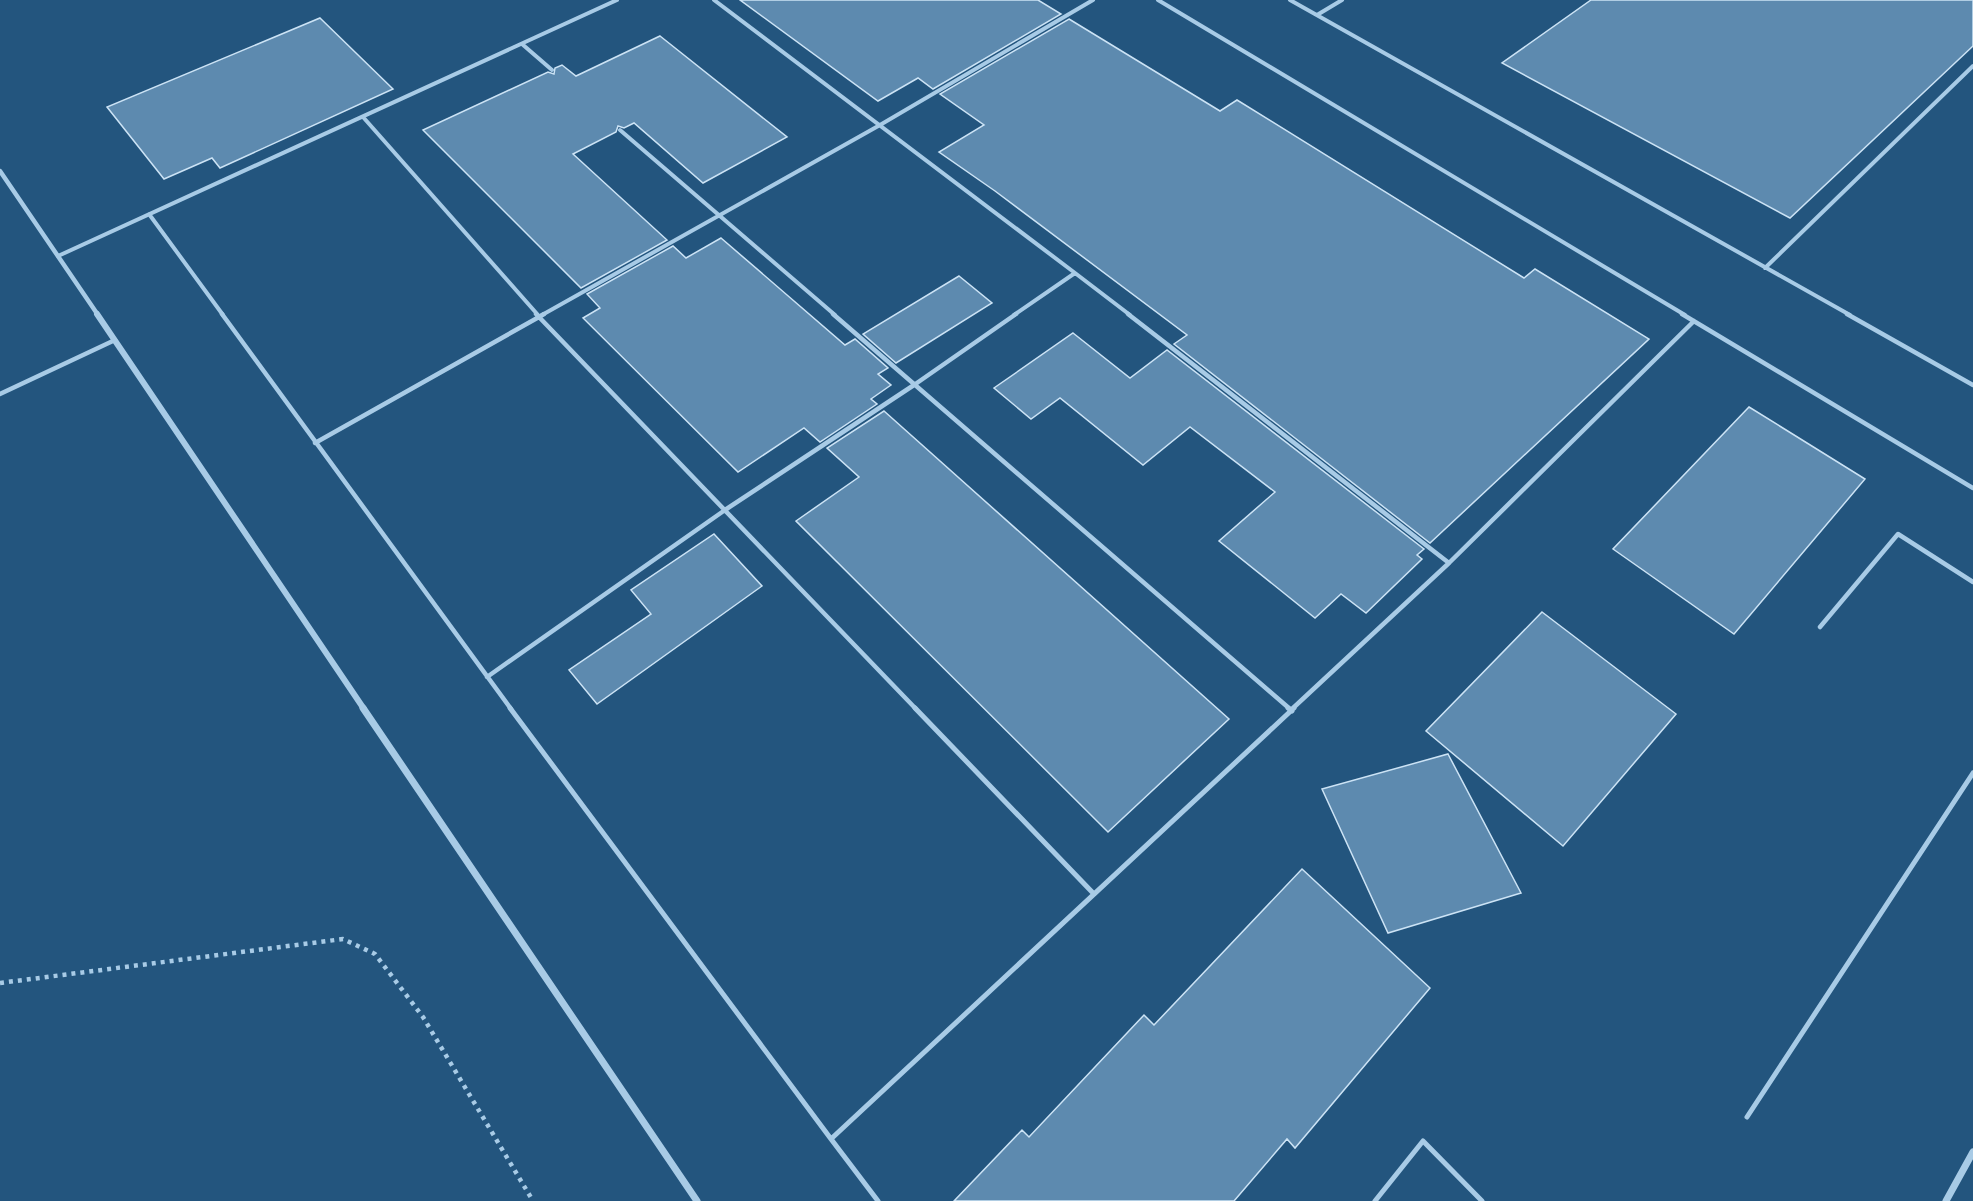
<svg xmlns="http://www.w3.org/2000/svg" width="1973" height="1201" viewBox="0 0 1973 1201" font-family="'Public Sans',sans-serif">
  <rect width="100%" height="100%" fill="#23557e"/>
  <path fill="#5d8aaf" stroke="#cce3f5" stroke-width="1.5" d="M740,0H1038L1061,14L933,89L918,78L878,101Z
    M1591,0H1973V46L1790,218L1502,63Z
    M320,18L393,89L220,168L212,158L164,179L107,107Z
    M1069,19L1220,111L1237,100L1524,278L1535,269L1649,339L1430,543L1174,344L1187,335L995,191L939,152L984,125L940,94Z
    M660,36L787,137L703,183L634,123L624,128L618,126L616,132L573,154L667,240L581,288L423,130L548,72L554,74L555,68L562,65L576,76Z
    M721,238L845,345L855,339L888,368L878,374L891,385L871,399L877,404L820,442L804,428L738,472L583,318L600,308L587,294L673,246L686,258Z
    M959,276L992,303L896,363L863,334Z
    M1073,333L1130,378L1167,350L1424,549L1417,555L1422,559L1366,613L1341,594L1315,618L1219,541L1275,492L1190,427L1143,465L1060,398L1031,419L994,388Z
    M1749,407L1865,479L1734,634L1613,549Z
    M884,411L1229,719L1108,832L796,521L859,477L827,448Z
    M714,534L762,586L597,704L569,670L651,614L631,590Z
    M1542,612L1676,714L1563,846L1426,731Z
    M1448,754L1521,893L1388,933L1322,789Z
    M1302,869L1430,988L1295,1148L1287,1139L1234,1201H954L1022,1130L1029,1137L1144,1015L1154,1025Z"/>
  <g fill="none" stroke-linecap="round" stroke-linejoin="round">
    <path stroke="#a8cbe6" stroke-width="4.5" stroke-dasharray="4 5" stroke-linecap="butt" d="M0,983L343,939L375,954L423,1017L533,1201"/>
    <path stroke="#a8cbe6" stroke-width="4" d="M714,0L1075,273L1014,315
      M1158,0L1685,315
      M1290,0L1850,315
      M1317,15L1342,0
      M522,44L552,70
      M363,117L538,315
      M620,130L835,315
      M149,214L223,315
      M58,256L617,0
      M1765,268L1973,66
      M1075,273L1130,315
      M542,315L880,125L1093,0"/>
    <path stroke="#a8cbe6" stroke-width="4.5" d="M222,314L511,709
      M536,314L539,317L544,314
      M833,314L1290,709
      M1128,314L1449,563
      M1682,314L1973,488
      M1847,314L1973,385
      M0,394L115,340
      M315,443L539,317L916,709
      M1820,627L1898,534L1973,582
      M487,677L725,510L914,385L1016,314
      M1292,709L1449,563L1694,321"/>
    <path stroke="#a8cbe6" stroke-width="5" d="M510,708L831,1139L1294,708
      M915,708L1093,893
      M1288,708L1292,711
      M1747,1117L1973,773
      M831,1139L878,1201
      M1375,1201L1423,1141L1482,1201"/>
    <path stroke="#a8cbe6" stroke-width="4.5" d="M0,171L98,315"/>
    <path stroke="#a8cbe6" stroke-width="6" d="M97,314L364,709"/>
    <path stroke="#a8cbe6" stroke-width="7" d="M363,708L697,1201
      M1946,1201L1973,1152"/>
  </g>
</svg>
